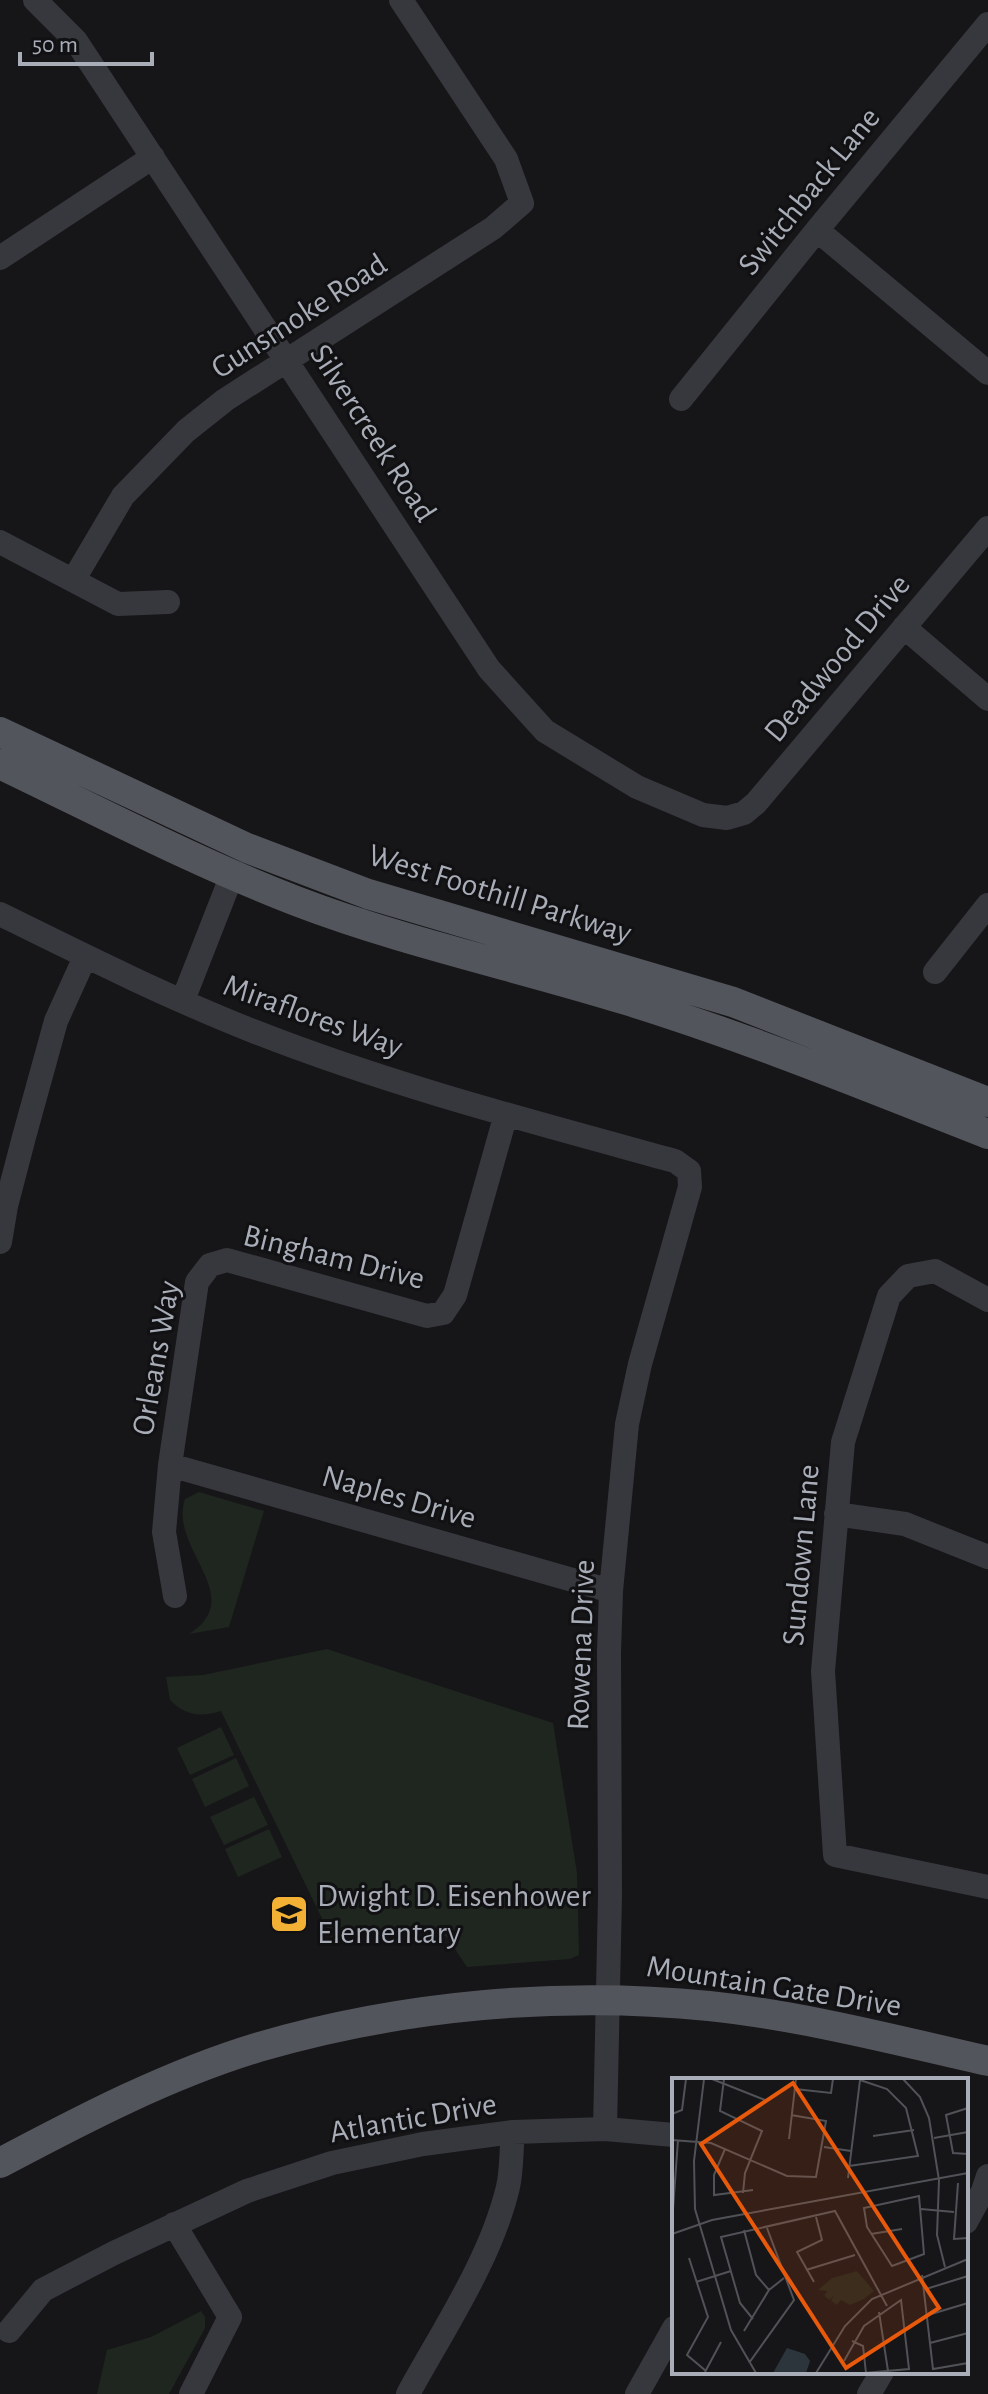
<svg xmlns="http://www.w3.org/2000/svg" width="988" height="2394" viewBox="0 0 988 2394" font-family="'Alegreya Sans',sans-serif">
  <rect width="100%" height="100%" fill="#161618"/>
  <path fill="#1e261f" d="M199,1492L264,1511L229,1627L189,1634C249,1596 168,1549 185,1499Z
    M327,1649L553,1723L577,1873L579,1955L570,1959L467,1967L447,1937L425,1925L331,1937L221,1711C201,1717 185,1716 170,1700L166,1677L203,1675Z
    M221,1727L234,1755L190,1775L177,1748Z
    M236,1758L249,1786L205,1807L192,1779Z
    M254,1797L268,1825L224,1845L210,1817Z
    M269,1829L282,1857L238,1877L225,1849Z
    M201,2311L205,2317V2328L169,2394H97L107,2350L151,2337Z"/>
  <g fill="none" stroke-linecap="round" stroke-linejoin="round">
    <path stroke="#37383d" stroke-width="24" d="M35,0L76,41L489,669L545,731L637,787L703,815L727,818L744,813L756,803L988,528
      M817,230L988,373
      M0,258L153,157
      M681,399L817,230L988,24
      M0,542L118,604L168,602
      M74,579L123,496L186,431L225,400L493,228L522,203L506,159L401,0
      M904,627L988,699
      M0,914C83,955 167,997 253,1031C390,1085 533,1122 675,1161L689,1171L690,1187L640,1364L627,1424L611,1591L609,1652L610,1896L605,2129
      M935,972L988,905
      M183,1000L232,875
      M0,1242L6,1206L24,1137L56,1021L85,957
      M988,1300L935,1271L908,1276L889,1296L843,1442L823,1671L835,1855L988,1887
      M170,1465L611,1591
      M836,1514L905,1524L988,1557
      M175,1596L164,1532L170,1465L197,1282L210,1265L227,1260L427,1316L443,1313L455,1295L506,1114
      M966,2222L983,2191L988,2176
      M174,2224L230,2317L191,2394
      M9,2331L43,2290L114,2253L247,2191L332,2163L423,2144L513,2132L605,2129L674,2135
      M408,2394C443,2330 491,2259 508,2187C512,2170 511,2150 513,2132
      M637,2394L674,2328
      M869,2394L882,2372"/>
    <path stroke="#53555c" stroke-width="30" d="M0,732L247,848L368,894L733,1002L988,1102
      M0,764C98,811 195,862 296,901C403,942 516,966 626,1000C749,1038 868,1087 988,1134
      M0,2163C83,2119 169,2074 259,2047C403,2005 561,1991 709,2006C803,2016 896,2040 988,2061"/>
  </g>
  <defs>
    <symbol id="school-square" viewBox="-11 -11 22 22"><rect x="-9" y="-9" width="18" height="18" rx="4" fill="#f2b134" stroke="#111113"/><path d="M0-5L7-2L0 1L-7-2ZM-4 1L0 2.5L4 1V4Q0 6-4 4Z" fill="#111"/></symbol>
  </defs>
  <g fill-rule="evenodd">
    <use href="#school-square" x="267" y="1892" width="44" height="44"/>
  </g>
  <g text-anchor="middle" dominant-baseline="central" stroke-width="6" stroke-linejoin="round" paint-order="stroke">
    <g font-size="32" fill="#a8adb8" stroke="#111113">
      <text transform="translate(809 191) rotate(-51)">Switchback Lane</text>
      <text transform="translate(299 316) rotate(-33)">Gunsmoke Road</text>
      <text transform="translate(373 433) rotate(57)">Silvercreek Road</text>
      <text transform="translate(837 658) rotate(-50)">Deadwood Drive</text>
      <text transform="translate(500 894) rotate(17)">West Foothill Parkway</text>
      <text transform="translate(313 1016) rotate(20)">Miraflores Way</text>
      <text transform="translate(334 1257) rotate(14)">Bingham Drive</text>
      <text transform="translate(156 1358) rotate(-80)">Orleans Way</text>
      <text transform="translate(399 1497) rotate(16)">Naples Drive</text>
      <text transform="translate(801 1555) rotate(-85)">Sundown Lane</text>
      <text transform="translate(581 1645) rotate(-88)">Rowena Drive</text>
      <text transform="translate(774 1986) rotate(9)">Mountain Gate Drive</text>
      <text transform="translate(413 2118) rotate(-10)">Atlantic Drive</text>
    </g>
    <g font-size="32" fill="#a8adb8" stroke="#111113" text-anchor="start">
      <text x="317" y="1896">Dwight D. Eisenhower<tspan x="317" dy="37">Elementary</tspan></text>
    </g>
  </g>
  <g transform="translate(672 2078)">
    <rect width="296" height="296" fill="#161618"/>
    <path d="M185,193L202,213L192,221L178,227L169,222L165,227L159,223L162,217L158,222L152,218L155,213L146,212L160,200Z" fill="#1e261f"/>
    <path d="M115,270L133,276L138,283L134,295H101Z" fill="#2c353c"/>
    <path fill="none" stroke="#505258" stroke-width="2" d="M32,1L22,83L23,131L59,252L84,295M40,1L93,22M52,1L48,33L90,53L73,95L71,115M231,1L248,19L257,40L267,102L265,157L273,189M123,11L159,15L161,1M296,30L274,37L281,75L296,76M0,36L10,32L14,1M201,58L242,52M262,60L296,54M117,61L124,1M0,62L39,65L115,98L144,99L154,43L119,37M152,69L179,73M53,71L42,97V117L81,112M177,88L246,78L234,30L215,11L188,2M176,100L188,2M286,105L282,161L296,160M247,118L252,176L220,188L195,149L192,130ZM1,131L6,62M249,131L282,134M72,152L84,197L97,212M0,156L40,142L296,95M199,156L230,151M17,180L36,239L15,277L34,293M134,192L183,177M250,197L261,291L296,285M24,204L59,193M142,204L125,174L150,162L144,139M254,211L296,198M207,234L216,293M256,237L296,225M81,241L68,225L49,159L163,133L215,228M72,253L97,212L112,200M180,263L191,268L194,295M258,265L296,255M172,283L192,248L229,222L237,291L192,295M77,285L122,222L95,150M33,294L49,264M144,295L173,248L200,221L296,181"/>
    <path fill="#e8590c" fill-opacity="0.15" stroke="#e8590c" stroke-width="4" d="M121,5L267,230L174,290L29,66Z"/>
    <rect width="296" height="296" fill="none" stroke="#a8adb8" stroke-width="4"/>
  </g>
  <path d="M20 52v12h132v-12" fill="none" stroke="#a8adb8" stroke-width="4"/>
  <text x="32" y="52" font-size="24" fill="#a8adb8" stroke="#111113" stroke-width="6" paint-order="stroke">50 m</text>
</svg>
